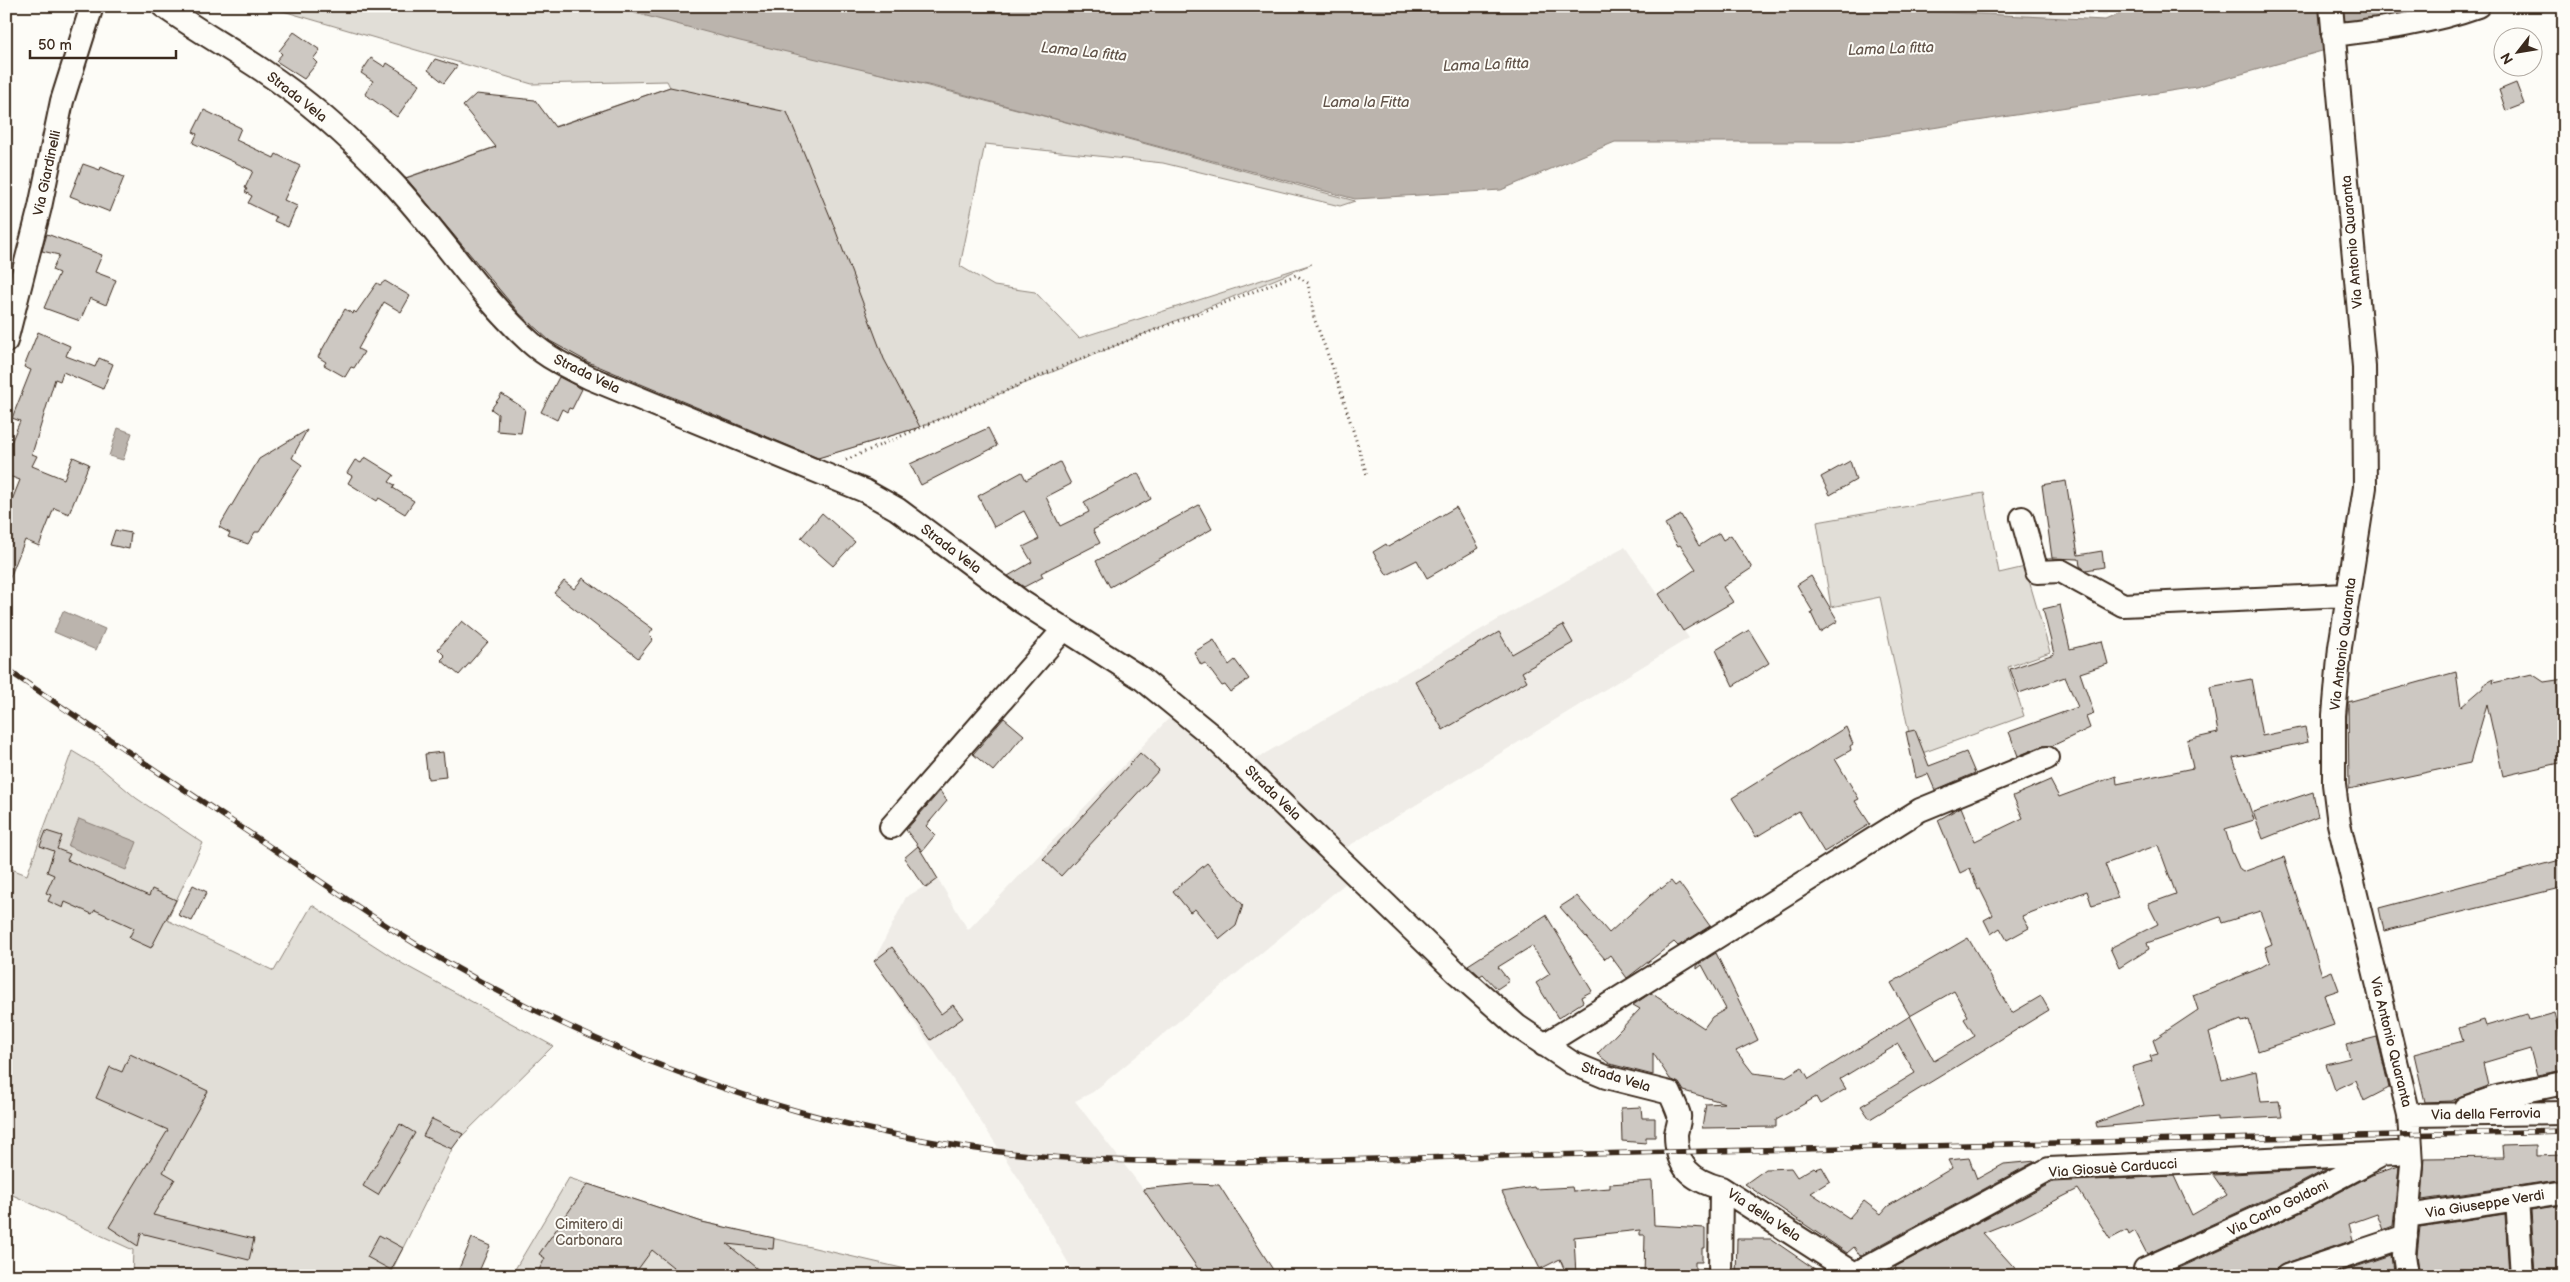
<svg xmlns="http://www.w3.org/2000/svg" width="2570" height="1282" viewBox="0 0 2570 1282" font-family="'Balsamiq Sans',sans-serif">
  <rect width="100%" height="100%" fill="#fdfcf7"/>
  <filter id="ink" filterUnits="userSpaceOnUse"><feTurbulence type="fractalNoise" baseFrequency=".02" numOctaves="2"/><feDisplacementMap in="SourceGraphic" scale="10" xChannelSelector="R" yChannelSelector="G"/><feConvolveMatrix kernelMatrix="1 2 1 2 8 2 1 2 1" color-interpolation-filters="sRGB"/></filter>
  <g filter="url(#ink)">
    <path fill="#efece7" d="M2014,6H2107V15L2016,20Z
      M1625,547L1689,638L1347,847L1346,883L1093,1092L1075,1101L1143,1189L1192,1184L1219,1185L1277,1276H1076L1021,1182L874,961L906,897L938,879L968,930L1171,716L1231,773Z"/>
    <path fill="#e1ded7" stroke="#8e847a" d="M266,6H621L1051,118L1355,201L1340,206L1163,163L985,144L960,266L994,286L1035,292L1079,338L1312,264L920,427L814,459L598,378L609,369L536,296L514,308L399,180L670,87L667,81L532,84Z
      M1984,493L1999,573L2025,567L2050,652L2008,667L2024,716L1914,756L1880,597L1831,607L1817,522Z
      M72,751L102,769L136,798L203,843L167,920L274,971L312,905L403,964L553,1046L455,1143L389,1276H132L133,1250L6,1192V1168L12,1159L6,1156V867L27,875Z
      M569,1178L702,1222L936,1276H511Z"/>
    <path fill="#bbb4ad" stroke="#887d74" d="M609,6H870C890,12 904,13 924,6H1821L2105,20L2138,6H2458L2427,21L2196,87L1842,142H1615L1501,190L1355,199L936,87L740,41Z
      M118,428L132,433L123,460L109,456Z
      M63,611L105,629L96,650L54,632Z
      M79,819L137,842L126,870L68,846Z"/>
    <path fill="#cdc8c2" stroke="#3b2a1e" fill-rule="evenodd" d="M294,32L320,50L313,59L317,63L304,79L276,61L282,54L279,51Z
      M371,58L385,67L387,63L420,84L397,117L365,94L373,81L361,73Z
      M435,59L457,66L444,83L428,70Z
      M2516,83L2524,104L2506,111L2499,90Z
      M670,87L787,112L832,221L884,359L920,427L818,458L588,362L550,341L519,313L406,178L496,147L463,106L476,94L535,100L555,127Z
      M204,110L241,128L236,140L274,158L276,154L300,166L284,200L297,206L288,227L274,221L276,217L248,203L252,196L245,192L247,189L245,188L253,171L193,143L197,134L193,132Z
      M83,164L100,170L101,167L124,177L110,212L70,196Z
      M47,234L102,255L95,272L116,280L106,305L90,298L80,321L44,308L59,273L52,270L59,255L42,251Z
      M385,281L410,296L401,312L384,302L358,349L364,352L354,368L351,367L345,377L324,365L326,362L318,357L345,309L353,314L354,311L356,313L377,283L380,285Z
      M38,332L70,346L66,356L95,367L99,358L113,364L103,389L63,372L60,381L55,379L32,454L37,456L32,466L64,479L73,457L89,464L69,514L54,508L39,546L25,540L7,585L6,515L20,480L6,475V455L20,421L12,418L31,370L24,367Z
      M559,377L582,389L572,409L569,408L567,412L562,409L557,420L541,412Z
      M502,394L525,409L521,433L497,431L498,414L491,409Z
      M988,428L997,446L921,485L910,464Z
      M307,430L292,458L302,465L259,532H255L248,544L228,537L230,533L219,527L259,459Z
      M365,457L394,475L389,482L395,485L393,488L414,501L405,514L379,498L377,501L348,483L352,476L347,473L355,460L361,463Z
      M1850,461L1856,480L1830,495L1821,477Z
      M1060,462L1071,484L1046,497L1060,526L1089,512L1084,502L1138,473L1151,499L1093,530L1100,543L1041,573L1043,577L1024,587L1008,576L1032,562L1023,547L1039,539L1024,511L994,527L978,496L1022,472L1026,480Z
      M2066,481L2078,555L2102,551L2104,567L2086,570L2080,566L2079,559L2052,558L2042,485Z
      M1199,505L1212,529L1110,587L1096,561Z
      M1456,507L1479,548L1427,578L1417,560L1387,575L1373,552L1386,544L1388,547Z
      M822,513L855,542L833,566L801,538Z
      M1681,515L1699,546L1719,533L1723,540L1731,535L1752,568L1723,587L1733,602L1683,631L1659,594L1696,569L1680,545L1678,546L1665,524Z
      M115,530L131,533L129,549L110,545Z
      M1811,576L1838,621L1820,632L1811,613L1813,612L1797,585Z
      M583,578L653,629L649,635L653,639L638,658L554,593L564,581L574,589Z
      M2060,605L2070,649L2102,641L2108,664L2080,673L2094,714L2086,717L2090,728L2052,746H2042L2018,756L2009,732L2078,707L2065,677L2019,693L2010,669L2054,654L2043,609Z
      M462,621L488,642L459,675L441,660L445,656L438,649Z
      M1563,625L1573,643L1522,672L1527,681L1443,730L1415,681L1499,632L1512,654Z
      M1749,630L1769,663L1733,686L1716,650Z
      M1214,640L1229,665L1235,660L1249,679L1230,692L1225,685L1222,686L1205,663L1201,665L1194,652Z
      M2456,672L2461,707L2483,688V685L2494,679L2493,683L2532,674L2544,682L2564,679V762L2503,776L2487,704L2470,763L2349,789L2348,702Z
      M2251,679L2262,736L2305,727L2308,742L2233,758L2254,820L2225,829L2232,852L2240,870L2243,872L2284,857L2322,975L2332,971L2339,990L2324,995L2334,1025L2258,1051L2249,1020L2242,1022L2241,1020L2209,1033L2222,1079L2256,1071L2261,1102L2279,1101L2282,1117L2217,1120V1117L2097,1127L2096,1123L2144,1105L2132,1067L2152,1061L2150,1056L2158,1054L2153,1040L2198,1010L2193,995L2258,969L2270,962L2265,947L2272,944L2260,911L2222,923L2220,917L2147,943L2149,949L2119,968L2110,948L2158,924L2148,904L2176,894L2158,845L2105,864L2118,898L2092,906L2087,891L2022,916L2029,928L2007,940L2000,928L1991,934L1984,920L1993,915L1980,889L1978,890L1970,868L1960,873L1938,820L1961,807L1975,841L2023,818L2013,796L2050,780L2059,797L2116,776L2117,784L2193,768L2187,740L2218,733L2210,687Z
      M1004,718L1024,735L993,771L973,754Z
      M1846,727L1853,744L1850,746L1851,750L1835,759L1859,799L1855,801L1870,824L1824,852L1799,811L1756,837L1732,798Z
      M1915,730L1929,766L1966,752L1975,773L1935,790L1928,774L1916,778L1906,732Z
      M443,752L446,777L428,779L425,754Z
      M1140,753L1159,770L1061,876L1043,859Z
      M940,791L947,801L926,826L935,835L922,851L906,830Z
      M2313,792L2318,817L2263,839L2253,812Z
      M46,831L62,836L57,849L70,854L67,860L149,896L152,889L176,900L151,948L129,938L134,928L95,910L92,914L65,902L63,908L48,901L51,895L46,893L54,875L47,872L54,851L40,846Z
      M918,846L938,879L926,888L904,858Z
      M2564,859V887L2384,931L2379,908Z
      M1207,863L1243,905L1236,926L1220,939L1195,909L1190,912L1173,891Z
      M1671,881L1675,886L1679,883L1710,926L1678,946L1674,942L1627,978L1610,955L1605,959L1560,907L1577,896L1609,933L1660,887L1661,889Z
      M193,885L207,892L192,921L178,915Z
      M1546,915L1592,991L1581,997L1583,1002L1558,1018L1536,983L1550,974L1532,946L1498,967L1509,981L1497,989L1483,974L1480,976L1468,965Z
      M1968,938L2012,1013L2041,996L2049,1010L1870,1119L1861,1106L1915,1073L1898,1044L1840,1079L1846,1089L1820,1104L1816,1097L1776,1120V1127L1702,1128L1706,1104L1725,1103L1684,1091L1679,1083L1670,1079L1653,1053V1075L1610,1064L1597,1054L1640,1009L1633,1005L1651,993L1704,1028L1712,1017L1726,1009L1702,965L1697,969V965L1716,953L1758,1040L1736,1051L1753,1073L1785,1077L1802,1067L1809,1079L1910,1016L1891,983ZM1954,991L1968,1016L1964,1019L1975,1036L1934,1061L1910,1016Z
      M892,947L941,1014L953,1005L963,1018L931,1040L874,961Z
      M2554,1013L2564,1051V1070L2537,1075L2530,1049L2483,1063L2488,1086L2461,1096L2452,1101L2425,1102L2414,1054L2463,1041L2459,1028L2484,1020L2486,1026L2527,1014L2529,1020Z
      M2377,1037L2389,1088L2364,1101L2356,1080L2335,1090L2326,1064L2350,1058L2346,1045Z
      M130,1054L208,1091L163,1172L175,1179L153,1215L254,1239L249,1260L141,1233L138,1246L109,1227L168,1130L96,1098L110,1067L122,1072Z
      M1641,1107L1642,1118H1655V1137H1646V1143L1622,1141L1621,1108Z
      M432,1119L463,1134L452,1149L423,1136Z
      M400,1124L415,1133L378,1195L363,1186Z
      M2536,1145V1156L2564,1155V1179L2422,1200L2425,1158L2504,1157L2503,1146Z
      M1969,1158L1977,1179L2004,1164L2036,1161L1860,1256L1854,1247L1847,1253L1745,1184L1766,1169L1791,1168L1797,1177L1814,1167L1816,1169L1822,1167L1830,1181L1811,1193L1849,1218L1864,1201L1881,1214L1888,1206L1952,1168L1948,1160Z
      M2399,1166L2393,1226L2383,1230L2377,1214L2349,1224L2353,1240L2283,1264L2277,1268L2274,1276H2162L2302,1212L2372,1175Z
      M2327,1169L2291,1188L2147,1254L2135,1231L2129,1235L2127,1230L2110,1239L2078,1189L2021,1218L1983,1233L2022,1276H1907L1904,1270L1898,1273L1895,1267L2053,1182L2174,1176L2192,1215L2227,1195L2213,1175Z
      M1652,1181L1654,1225L1705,1228V1248H1702V1262H1695V1276H1644L1645,1235H1640V1230L1574,1237L1576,1276H1567L1560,1259L1540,1269L1502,1192L1534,1187L1535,1189L1572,1187L1573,1191L1610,1188V1184Z
      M588,1184L702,1222L774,1238L773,1249L727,1244L766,1276H684L652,1250L633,1276H567L560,1270L556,1276H536L545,1258L539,1254Z
      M1192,1184L1219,1185L1277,1276H1203L1143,1189Z
      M2564,1205V1274H2535L2531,1210Z
      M2505,1214L2509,1276H2420L2417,1255L2420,1227Z
      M379,1235L403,1248L391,1270L367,1257Z
      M472,1238L490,1246L477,1276H469L458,1271Z
      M1737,1239H1771L1825,1276H1736Z
      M2391,1255L2393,1272L2382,1276H2329Z"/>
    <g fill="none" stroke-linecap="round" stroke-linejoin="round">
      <defs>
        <path id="minor" d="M163,6C195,29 229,48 262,70C307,100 350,138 388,178C437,228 477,294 529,341C546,357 569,368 590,378L865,491L897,509L1022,602L1141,678L1211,735L1455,971L1517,1026L1572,1063L1606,1077L1670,1093C1673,1100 1677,1108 1679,1115C1680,1121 1677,1128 1676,1134C1676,1167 1691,1180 1721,1188L1858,1276
          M2331,6L2364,367L2365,487L2340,647L2334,715V784L2339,824L2409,1115L2412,1164L2404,1255L2407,1276
          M2333,35C2382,29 2431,23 2478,6
          M6,341L40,207L62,101L92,6
          M2022,518L2037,572L2061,571L2123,605L2347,595
          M891,827L1064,629
          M1544,1045L1920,810L2047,758
          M2465,1108L2497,1097L2564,1083
          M2409,1115L2564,1113
          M2517,1198L2522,1276
          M2407,1216L2564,1192
          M2145,1269L2297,1200L2378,1157
          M1855,1274L2049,1169L2397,1153
          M1720,1276L1721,1188
          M2287,1276L2406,1236"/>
      </defs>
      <use href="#minor" stroke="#3b2a1e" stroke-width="26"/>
      <path stroke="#3b2a1e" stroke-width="3" stroke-dasharray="1 4" stroke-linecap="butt" d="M870,6C890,12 904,13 924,6
        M846,460L1060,367L1296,275L1308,283L1314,318L1337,379L1367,475"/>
      <use href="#minor" stroke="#fdfcf7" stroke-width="22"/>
      <defs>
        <path id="rail" d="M6,669C91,727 177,785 263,842C325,884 387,929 453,966C562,1029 679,1078 801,1112C899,1139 1004,1157 1106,1160C1154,1162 1202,1161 1250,1162L2564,1131"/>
      </defs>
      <use href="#rail" stroke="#3b2a1e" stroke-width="5.5"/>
      <use href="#rail" stroke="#fdfcf7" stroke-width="4" stroke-dasharray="11" stroke-linecap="butt"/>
    </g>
  </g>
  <g text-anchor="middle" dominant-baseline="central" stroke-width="4" stroke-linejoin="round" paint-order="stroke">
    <g font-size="14" fill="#3b2a1e" stroke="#fdfcf7">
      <text transform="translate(297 97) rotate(38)">Strada Vela</text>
      <text transform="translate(47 173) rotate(-78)">Via Giardinelli</text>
      <text transform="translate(2352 242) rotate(-95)">Via Antonio Quaranta</text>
      <text transform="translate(587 374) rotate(26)">Strada Vela</text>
      <text transform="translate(951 549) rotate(37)">Strada Vela</text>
      <text transform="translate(2343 644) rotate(-83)">Via Antonio Quaranta</text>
      <text transform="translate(1273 793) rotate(44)">Strada Vela</text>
      <text transform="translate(2391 1042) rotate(76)">Via Antonio Quaranta</text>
      <text transform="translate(1616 1077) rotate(17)">Strada Vela</text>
      <text transform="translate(2486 1114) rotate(-1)">Via della Ferrovia</text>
      <text transform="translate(2113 1168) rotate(-4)">Via Giosuè Carducci</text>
      <text transform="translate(2485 1204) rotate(-9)">Via Giuseppe Verdi</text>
      <text transform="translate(2278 1208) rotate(-26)">Via Carlo Goldoni</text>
      <text transform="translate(1764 1215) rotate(33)">Via della Vela</text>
    </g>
    <g font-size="14" fill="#64574c" stroke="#fdfcf7">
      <text x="589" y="1224">Cimitero di<tspan x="589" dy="16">Carbonara</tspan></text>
    </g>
    <g font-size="15" font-style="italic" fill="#615349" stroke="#fdfcf7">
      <text transform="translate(1891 49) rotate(-2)">Lama La fitta</text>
      <text transform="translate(1084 52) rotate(6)">Lama La fitta</text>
      <text transform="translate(1486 65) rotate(-2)">Lama La fitta</text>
      <text x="1366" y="102">Lama la Fitta</text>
    </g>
  </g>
  <rect width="2570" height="1282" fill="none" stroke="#fdfcf7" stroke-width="25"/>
  <rect x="12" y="12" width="2545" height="1257" fill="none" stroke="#3b2a1e" stroke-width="2" filter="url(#ink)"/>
  <g transform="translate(2518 52) rotate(239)"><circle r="24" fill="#fdfcf7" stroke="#afa8a0"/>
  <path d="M0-4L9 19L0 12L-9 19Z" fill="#3b2a1e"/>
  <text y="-8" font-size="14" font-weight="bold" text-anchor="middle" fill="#3b2a1e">N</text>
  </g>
  <path d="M30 50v8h146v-8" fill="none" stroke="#3b2a1e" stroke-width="2.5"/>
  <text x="38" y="50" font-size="15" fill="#3b2a1e" stroke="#fdfcf7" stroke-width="4" paint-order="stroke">50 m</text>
</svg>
